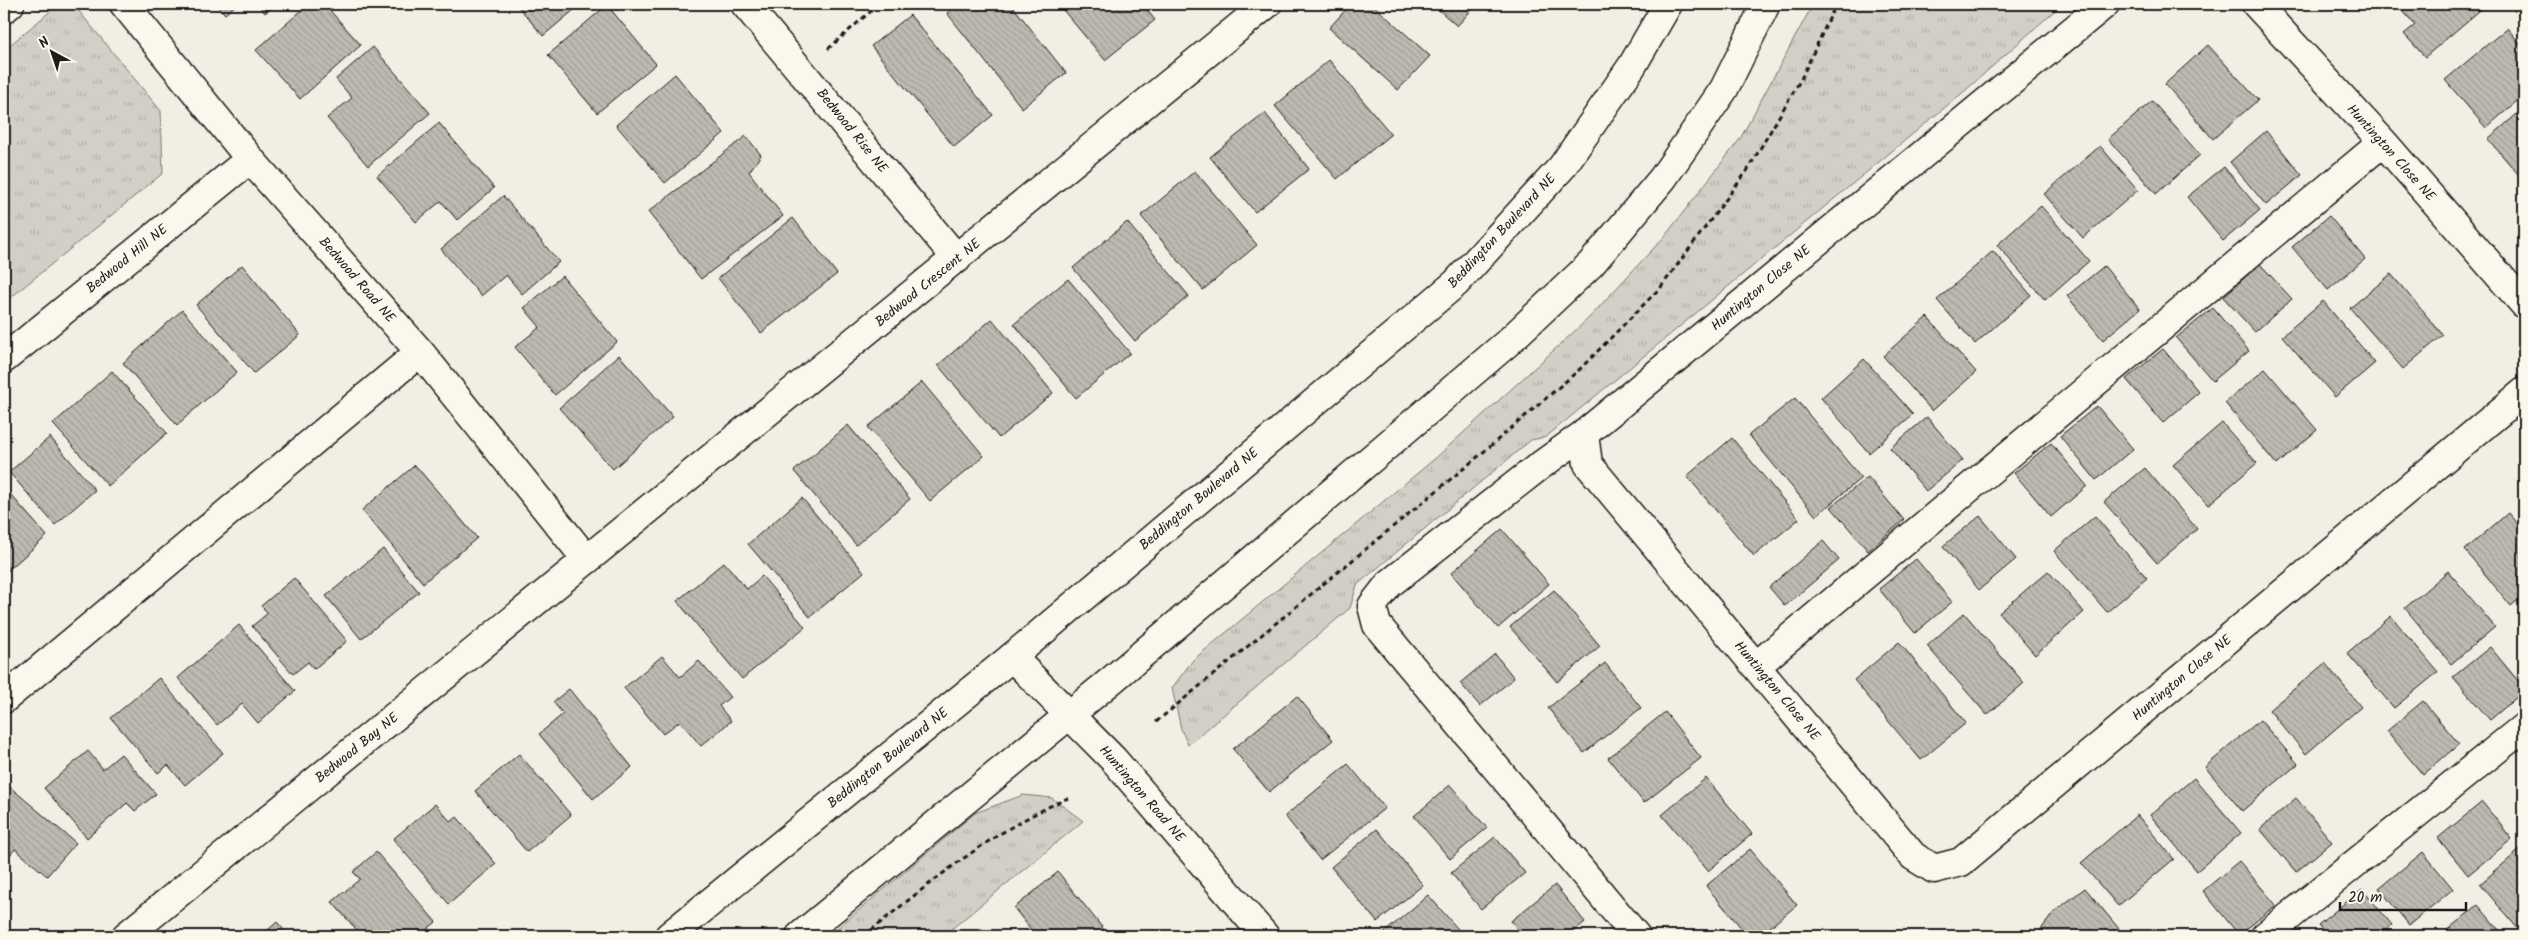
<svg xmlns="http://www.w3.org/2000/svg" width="2528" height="940" viewBox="0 0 2528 940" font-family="Kalam,sans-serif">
  <defs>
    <pattern id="grass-tufts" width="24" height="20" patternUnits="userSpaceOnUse" patternTransform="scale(1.25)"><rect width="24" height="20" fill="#d2cfc6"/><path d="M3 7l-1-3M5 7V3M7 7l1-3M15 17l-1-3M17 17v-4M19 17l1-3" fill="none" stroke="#b4b1aa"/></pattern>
    <pattern id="building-back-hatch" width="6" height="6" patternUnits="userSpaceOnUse" patternTransform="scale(1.25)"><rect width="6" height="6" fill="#bdbab1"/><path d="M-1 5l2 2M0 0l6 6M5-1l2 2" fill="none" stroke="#a29f98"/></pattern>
  </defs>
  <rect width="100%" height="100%" fill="#f2eee4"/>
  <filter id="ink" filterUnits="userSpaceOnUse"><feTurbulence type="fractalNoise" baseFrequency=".02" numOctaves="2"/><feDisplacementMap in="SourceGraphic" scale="10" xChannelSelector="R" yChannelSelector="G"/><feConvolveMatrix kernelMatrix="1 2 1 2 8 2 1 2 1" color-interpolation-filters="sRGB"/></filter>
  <g filter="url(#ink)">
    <path fill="url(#grass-tufts)" stroke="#777671" d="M59,4H73L161,111L163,173L4,303V50Z
      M1813,4H2062L1966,90L1546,437L1531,440L1357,585L1350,608L1188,745L1181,729L1172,688L1193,660L1438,456L1588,319L1665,236L1740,139Z
      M1023,795L1052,798L1083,821L943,936H828L975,813Z"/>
    <path fill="url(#building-back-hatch)" stroke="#1c1c1c" d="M215,4H237L225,14Z
      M258,4H276L265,13Z
      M309,4H324L361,45L300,99L256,50Z
      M516,4H581L543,36Z
      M959,4H1011L1066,73L1022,108L947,13Z
      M1058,4H1142L1155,20L1105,60Z
      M1351,4H1372L1430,56L1398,90L1329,28Z
      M1432,4H1477L1457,26Z
      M2397,4H2485L2486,5L2425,57L2404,34L2415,25Z
      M607,5L656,64L597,113L548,55Z
      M910,15L993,115L954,147L871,46Z
      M2507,28L2524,48V95L2486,128L2445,80Z
      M2208,45L2258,100L2213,139L2165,84Z
      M373,47L430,113L368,166L327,118L352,98L336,79Z
      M1329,60L1391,134L1337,179L1275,106Z
      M675,74L724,133L665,183L616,125Z
      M2152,101L2200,155L2156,194L2108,139Z
      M2524,108V181L2488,139Z
      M1265,113L1309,169L1255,212L1210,157Z
      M439,123L494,188L457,220L441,201L416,222L377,176Z
      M2266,131L2302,175L2266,205L2230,162Z
      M746,136L761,155L749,172L783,216L701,279L648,212Z
      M2100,146L2138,190L2083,238L2044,194Z
      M2224,167L2260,210L2223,241L2187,197Z
      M1195,171L1257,245L1203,290L1141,216Z
      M503,196L559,262L522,294L506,275L481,296L441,249Z
      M2041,206L2089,261L2045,300L1997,245Z
      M2329,216L2365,259L2328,290L2292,247Z
      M793,218L837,274L761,333L718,278Z
      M1127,222L1189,296L1135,341L1073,268Z
      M1993,251L2031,295L1975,344L1937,300Z
      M2260,264L2292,299L2255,332L2223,297Z
      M242,265L300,335L254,373L196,305Z
      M2104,266L2140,309L2103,340L2067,296Z
      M2391,274L2443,335L2403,369L2350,308Z
      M562,276L617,342L555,395L515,347L540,327L524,308Z
      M1068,279L1130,353L1076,398L1014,324Z
      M2323,301L2375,363L2335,397L2282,336Z
      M2213,308L2249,351L2213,381L2176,338Z
      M182,310L237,372L177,425L123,363Z
      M1927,317L1976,372L1932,411L1883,356Z
      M992,319L1053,393L999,438L938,365Z
      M2163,349L2199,392L2163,423L2126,379Z
      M619,355L673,417L613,469L559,408Z
      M1864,359L1913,414L1869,453L1821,398Z
      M2265,369L2317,430L2277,465L2225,403Z
      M112,371L167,433L108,486L53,424Z
      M922,382L984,456L930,501L868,427Z
      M1795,398L1861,478L1816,516L1749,435Z
      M2097,406L2133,449L2096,480L2060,436Z
      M1927,417L1963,460L1926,491L1890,448Z
      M2222,423L2257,463L2208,505L2173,465Z
      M848,425L910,499L856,545L794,471Z
      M50,437L95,490L55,525L9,472Z
      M1732,438L1799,519L1754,556L1687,476Z
      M2051,443L2087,486L2051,517L2014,473Z
      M415,465L477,538L423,583L362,510Z
      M2145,468L2197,529L2157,563L2104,502Z
      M1868,477L1904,520L1868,551L1831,507Z
      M4,487L47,536L4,574Z
      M802,498L864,572L810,617L748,544Z
      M2508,513L2524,532V595L2511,606L2465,550Z
      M1980,516L2016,559L1979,590L1943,546Z
      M2095,516L2147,578L2107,612L2054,551Z
      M1502,529L1549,584L1498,628L1451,573Z
      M1823,541L1839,560L1785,606L1769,587Z
      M383,549L419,592L361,639L326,596Z
      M1916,559L1952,602L1915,633L1879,589Z
      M724,562L747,589L762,576L805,627L742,679L677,601Z
      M2048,571L2084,612L2035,655L1999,613Z
      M2448,571L2495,627L2451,664L2405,608Z
      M294,578L347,641L314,669L308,662L293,674L252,626L268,613L261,606Z
      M1554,590L1600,646L1557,682L1510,627Z
      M1964,613L2024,683L1987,715L1927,646Z
      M2391,616L2438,672L2394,708L2347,653Z
      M239,625L295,691L258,723L242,704L217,725L178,678Z
      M1899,642L1966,723L1921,760L1854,680Z
      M2490,647L2524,688V691L2490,720L2453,677Z
      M1495,654L1514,678L1480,706L1460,683Z
      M662,656L680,677L699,661L730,697L719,706L731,721L701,746L680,721L663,734L624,688Z
      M1605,663L1641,708L1584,753L1548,708Z
      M2325,663L2361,707L2306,754L2269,710Z
      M159,678L223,753L185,785L168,765L158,773L111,718Z
      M569,689L632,767L593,799L539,734L563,714L553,702Z
      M1297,696L1333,740L1269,792L1233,749Z
      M2423,701L2459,744L2423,775L2387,731Z
      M1665,712L1701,758L1644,803L1608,758Z
      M2260,720L2298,764L2242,811L2205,767Z
      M88,751L103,769L121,754L156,794L135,811L127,803L87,838L44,788Z
      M519,754L571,815L527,852L475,791Z
      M1348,764L1385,808L1320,860L1285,816Z
      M1706,778L1752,834L1708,871L1662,815Z
      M2194,778L2241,833L2197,871L2150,815Z
      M4,782L76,843L47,876L15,849L4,862Z
      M1450,785L1487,828L1450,859L1414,816Z
      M2296,798L2332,842L2296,872L2260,829Z
      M2482,802L2512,839L2468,875L2438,838Z
      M435,804L451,822L457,817L496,864L449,904L393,839Z
      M2137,815L2174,859L2118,906L2081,863Z
      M1377,829L1423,885L1377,922L1331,867Z
      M1495,837L1525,873L1481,909L1451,873Z
      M2523,847L2524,848V936L2480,884Z
      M1750,849L1797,905L1759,936H1748L1706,886Z
      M376,852L436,922L419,936H362L332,902L360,879L353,872Z
      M2423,852L2453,889L2409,925L2379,888Z
      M2239,861L2276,905L2239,935L2203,891Z
      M1058,872L1109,936H1036L1014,908Z
      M1555,885L1585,922L1568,936H1523L1511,921Z
      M2085,888L2125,936H2036L2055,911Z
      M2362,889L2392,925L2379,936H2328L2318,925Z
      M1428,895L1464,936H1386L1384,933Z
      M2478,905L2504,936H2440Z
      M277,922L289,936H261Z
      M326,930L331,936H318Z
      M1795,931L1800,936H1789Z"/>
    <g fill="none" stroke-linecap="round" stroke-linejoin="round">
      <defs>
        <path id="minor" d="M124,4L250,159L420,352L587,560
          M745,4L957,259
          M2105,4L1584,434L1588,464L1913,856L1934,869L1961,862L2524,392
          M2256,4L2383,142L2524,304
          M4,9L10,4
          M4,359L250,159
          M1584,434L1537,468L1389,584L1372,606L1377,625L1636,936
          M1012,657L1114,760L1265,936
          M1756,666L2383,142
          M4,699L420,352
          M126,936L1267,4
          M2265,936L2524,727"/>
        <path id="major" d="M669,936L1012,657L1456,283L1562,167L1632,66L1668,4
          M800,936L1113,679L1506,344L1591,264L1663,178L1724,89L1766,4"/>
      </defs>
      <use href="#minor" stroke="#1c1c1c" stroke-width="31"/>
      <use href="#major" stroke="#1c1c1c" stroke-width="31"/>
      <path stroke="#1c1c1c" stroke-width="3" stroke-dasharray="5 4" stroke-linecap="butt" d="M828,49L879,4
        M1156,722L1480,455L1580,369L1661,287L1747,171L1801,79L1836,4
        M864,936C927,885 993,830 1068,798"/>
      <use href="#minor" stroke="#fbf7ec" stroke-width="28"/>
      <use href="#major" stroke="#fbf7ec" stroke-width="28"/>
    </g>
  </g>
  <g text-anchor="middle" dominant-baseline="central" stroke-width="4" stroke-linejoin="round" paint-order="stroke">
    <g font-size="14" fill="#1c1c1c" stroke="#fbf7ec">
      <text transform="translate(852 131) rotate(51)">Bedwood Rise NE</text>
      <text transform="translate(2391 153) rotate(48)">Huntington Close NE</text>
      <text transform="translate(1502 231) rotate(-47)">Beddington Boulevard NE</text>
      <text transform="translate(127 259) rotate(-39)">Bedwood Hill NE</text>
      <text transform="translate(357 280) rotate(49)">Bedwood Road NE</text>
      <text transform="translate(928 283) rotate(-39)">Bedwood Crescent NE</text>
      <text transform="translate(1761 288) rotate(-40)">Huntington Close NE</text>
      <text transform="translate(1199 499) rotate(-40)">Beddington Boulevard NE</text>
      <text transform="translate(2182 678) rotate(-40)">Huntington Close NE</text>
      <text transform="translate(1777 691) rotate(50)">Huntington Close NE</text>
      <text transform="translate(357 748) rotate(-39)">Bedwood Bay NE</text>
      <text transform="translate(888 758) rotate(-39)">Beddington Boulevard NE</text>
      <text transform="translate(1142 794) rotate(49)">Huntington Road NE</text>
    </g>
  </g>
  <rect width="2528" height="940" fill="none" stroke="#fbf7ec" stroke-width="20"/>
  <rect x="10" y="10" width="2508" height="920" fill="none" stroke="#1c1c1c" stroke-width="2" filter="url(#ink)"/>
  <g transform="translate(52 52) rotate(320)" stroke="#fbf7ec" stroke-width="4" paint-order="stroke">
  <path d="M0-4L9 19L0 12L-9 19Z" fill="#1c1c1c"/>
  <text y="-8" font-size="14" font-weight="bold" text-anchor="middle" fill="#1c1c1c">N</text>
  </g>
  <path d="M2340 902v8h126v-8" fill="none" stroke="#1c1c1c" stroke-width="2.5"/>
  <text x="2348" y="902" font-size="15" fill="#1c1c1c" stroke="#fbf7ec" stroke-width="4" paint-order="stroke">20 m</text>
</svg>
